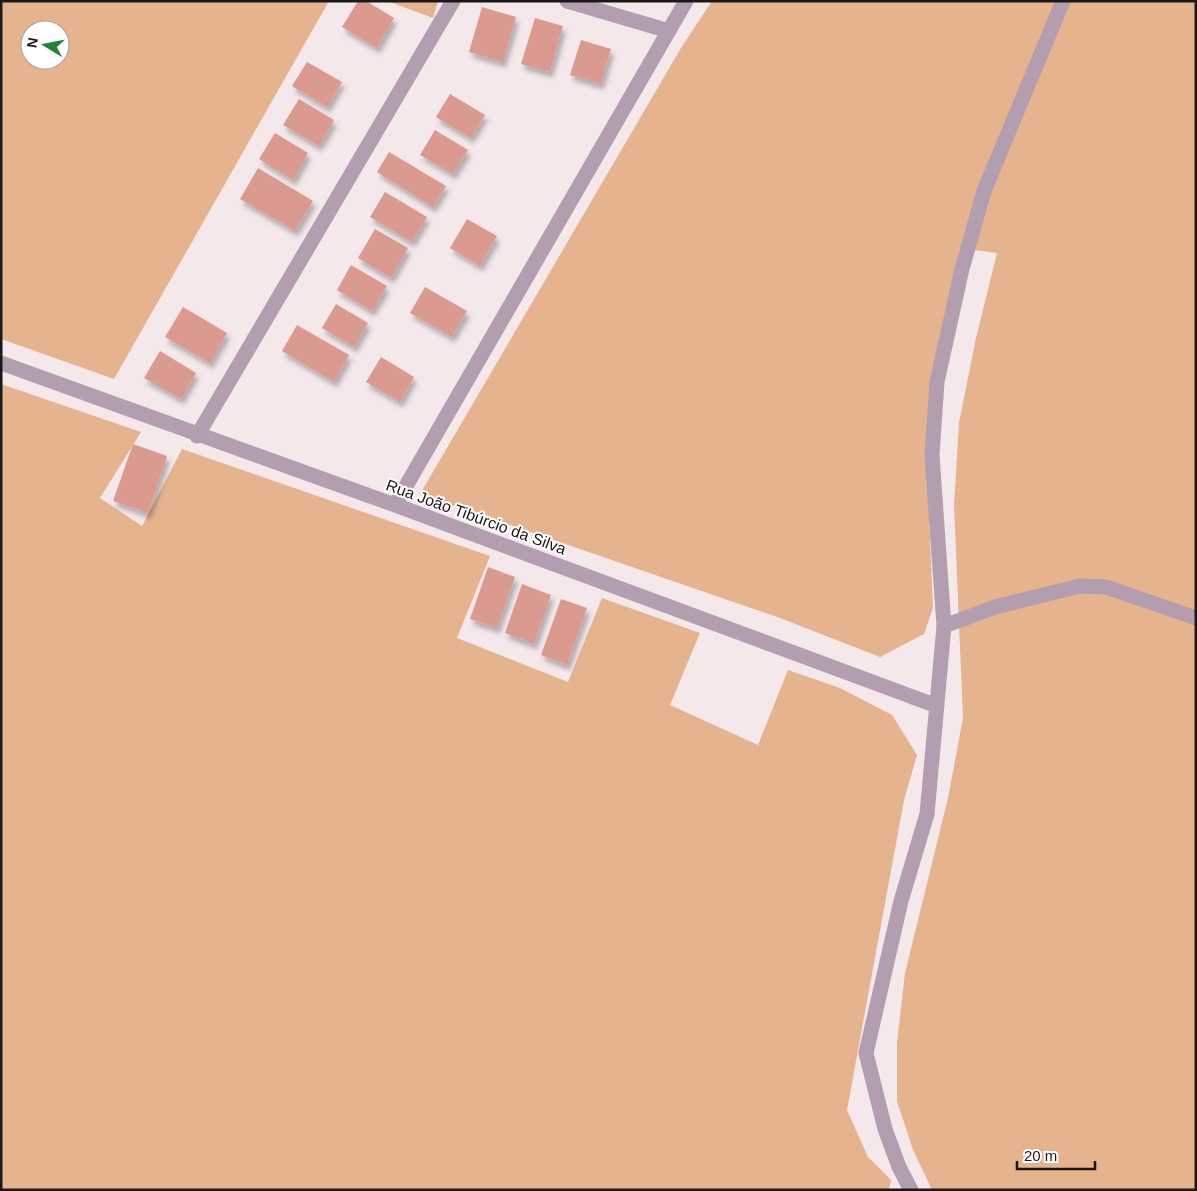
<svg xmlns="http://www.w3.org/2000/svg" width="1197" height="1191" viewBox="0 0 1197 1191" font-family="Arial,sans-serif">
  <defs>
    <filter id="shadow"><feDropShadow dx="3" dy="5.5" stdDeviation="2.5" flood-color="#0004"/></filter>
  </defs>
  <rect width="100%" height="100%" fill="#f4e8eb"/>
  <path fill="#e5b38e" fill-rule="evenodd" d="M1,1H329L114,379L1,339ZM30,30H60V60H30Z
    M387,1H438L433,18Z
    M712,1H1196V1190H932L913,1150L897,1101V1043L905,973L948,798L963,718L954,505L959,423L976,338L997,253L960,248L941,340L929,513L933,608L924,634L880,657L780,618L420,494L681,48Z
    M1,384L141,432L100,498L142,526L182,449L490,556L457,638L568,682L602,598L700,633L670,705L758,745L788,670L840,688L892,715L917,755L904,800L847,1110L868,1157L891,1180L889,1190H1Z"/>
  <path fill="#da9a90" filter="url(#shadow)" d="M358,1H366L394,18L377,48L342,27Z
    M482,7L516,17L503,62L469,52Z
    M535,18L563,26L550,72L521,64Z
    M581,40L611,49L601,84L570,75Z
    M307,62L342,82L327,107L292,86Z
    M450,94L485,115L471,138L436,117Z
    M299,99L334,120L319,146L283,125Z
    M435,130L468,150L453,174L420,155Z
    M275,133L308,153L293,180L259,159Z
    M389,152L446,186L433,207L377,172Z
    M258,168L313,201L295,231L240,199Z
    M385,192L427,217L412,242L370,217Z
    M467,219L497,236L480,266L450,248Z
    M375,229L408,248L391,278L358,258Z
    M351,265L387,286L372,311L337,290Z
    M425,287L467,311L452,337L410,313Z
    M336,304L368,323L354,347L322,328Z
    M183,307L227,333L210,363L165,337Z
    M297,325L349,355L334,382L282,351Z
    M160,351L196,373L181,399L144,378Z
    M381,357L414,377L400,402L366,382Z
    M133,444L167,456L148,513L113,501Z
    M488,567L515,577L497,628L470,619Z
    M522,584L551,595L534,644L505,633Z
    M561,599L587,608L567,665L541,655Z"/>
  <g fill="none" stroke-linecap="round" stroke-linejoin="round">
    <path stroke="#b39eaf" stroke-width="15" d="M567,1L669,31
      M1,363L395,505L937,706
      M197,436L453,1
      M395,505L686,1
      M944,626L995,607L1080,586L1106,587L1196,618
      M911,1190L899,1167L885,1129L866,1053L901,901L927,814L944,626L932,455L937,382L962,269L984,191L1063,1"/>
  </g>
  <g text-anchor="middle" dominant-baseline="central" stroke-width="4" stroke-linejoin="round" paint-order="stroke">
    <g font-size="16" fill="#1c1819" stroke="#fff">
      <text transform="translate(476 517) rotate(20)">Rua João Tibúrcio da Silva</text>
    </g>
  </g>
  <rect width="1197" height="1191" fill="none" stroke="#1c1819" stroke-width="5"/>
  <g transform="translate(45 45) rotate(280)"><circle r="24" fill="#ffffff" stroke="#a4a3a3"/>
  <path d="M0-4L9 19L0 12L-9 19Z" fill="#228133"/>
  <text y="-8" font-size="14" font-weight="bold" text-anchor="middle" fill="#1c1819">N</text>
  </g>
  <path d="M1017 1161v8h78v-8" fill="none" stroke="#1c1819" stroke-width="2.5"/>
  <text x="1024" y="1161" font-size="15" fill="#1c1819" stroke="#ffffff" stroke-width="4" paint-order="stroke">20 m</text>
</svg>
